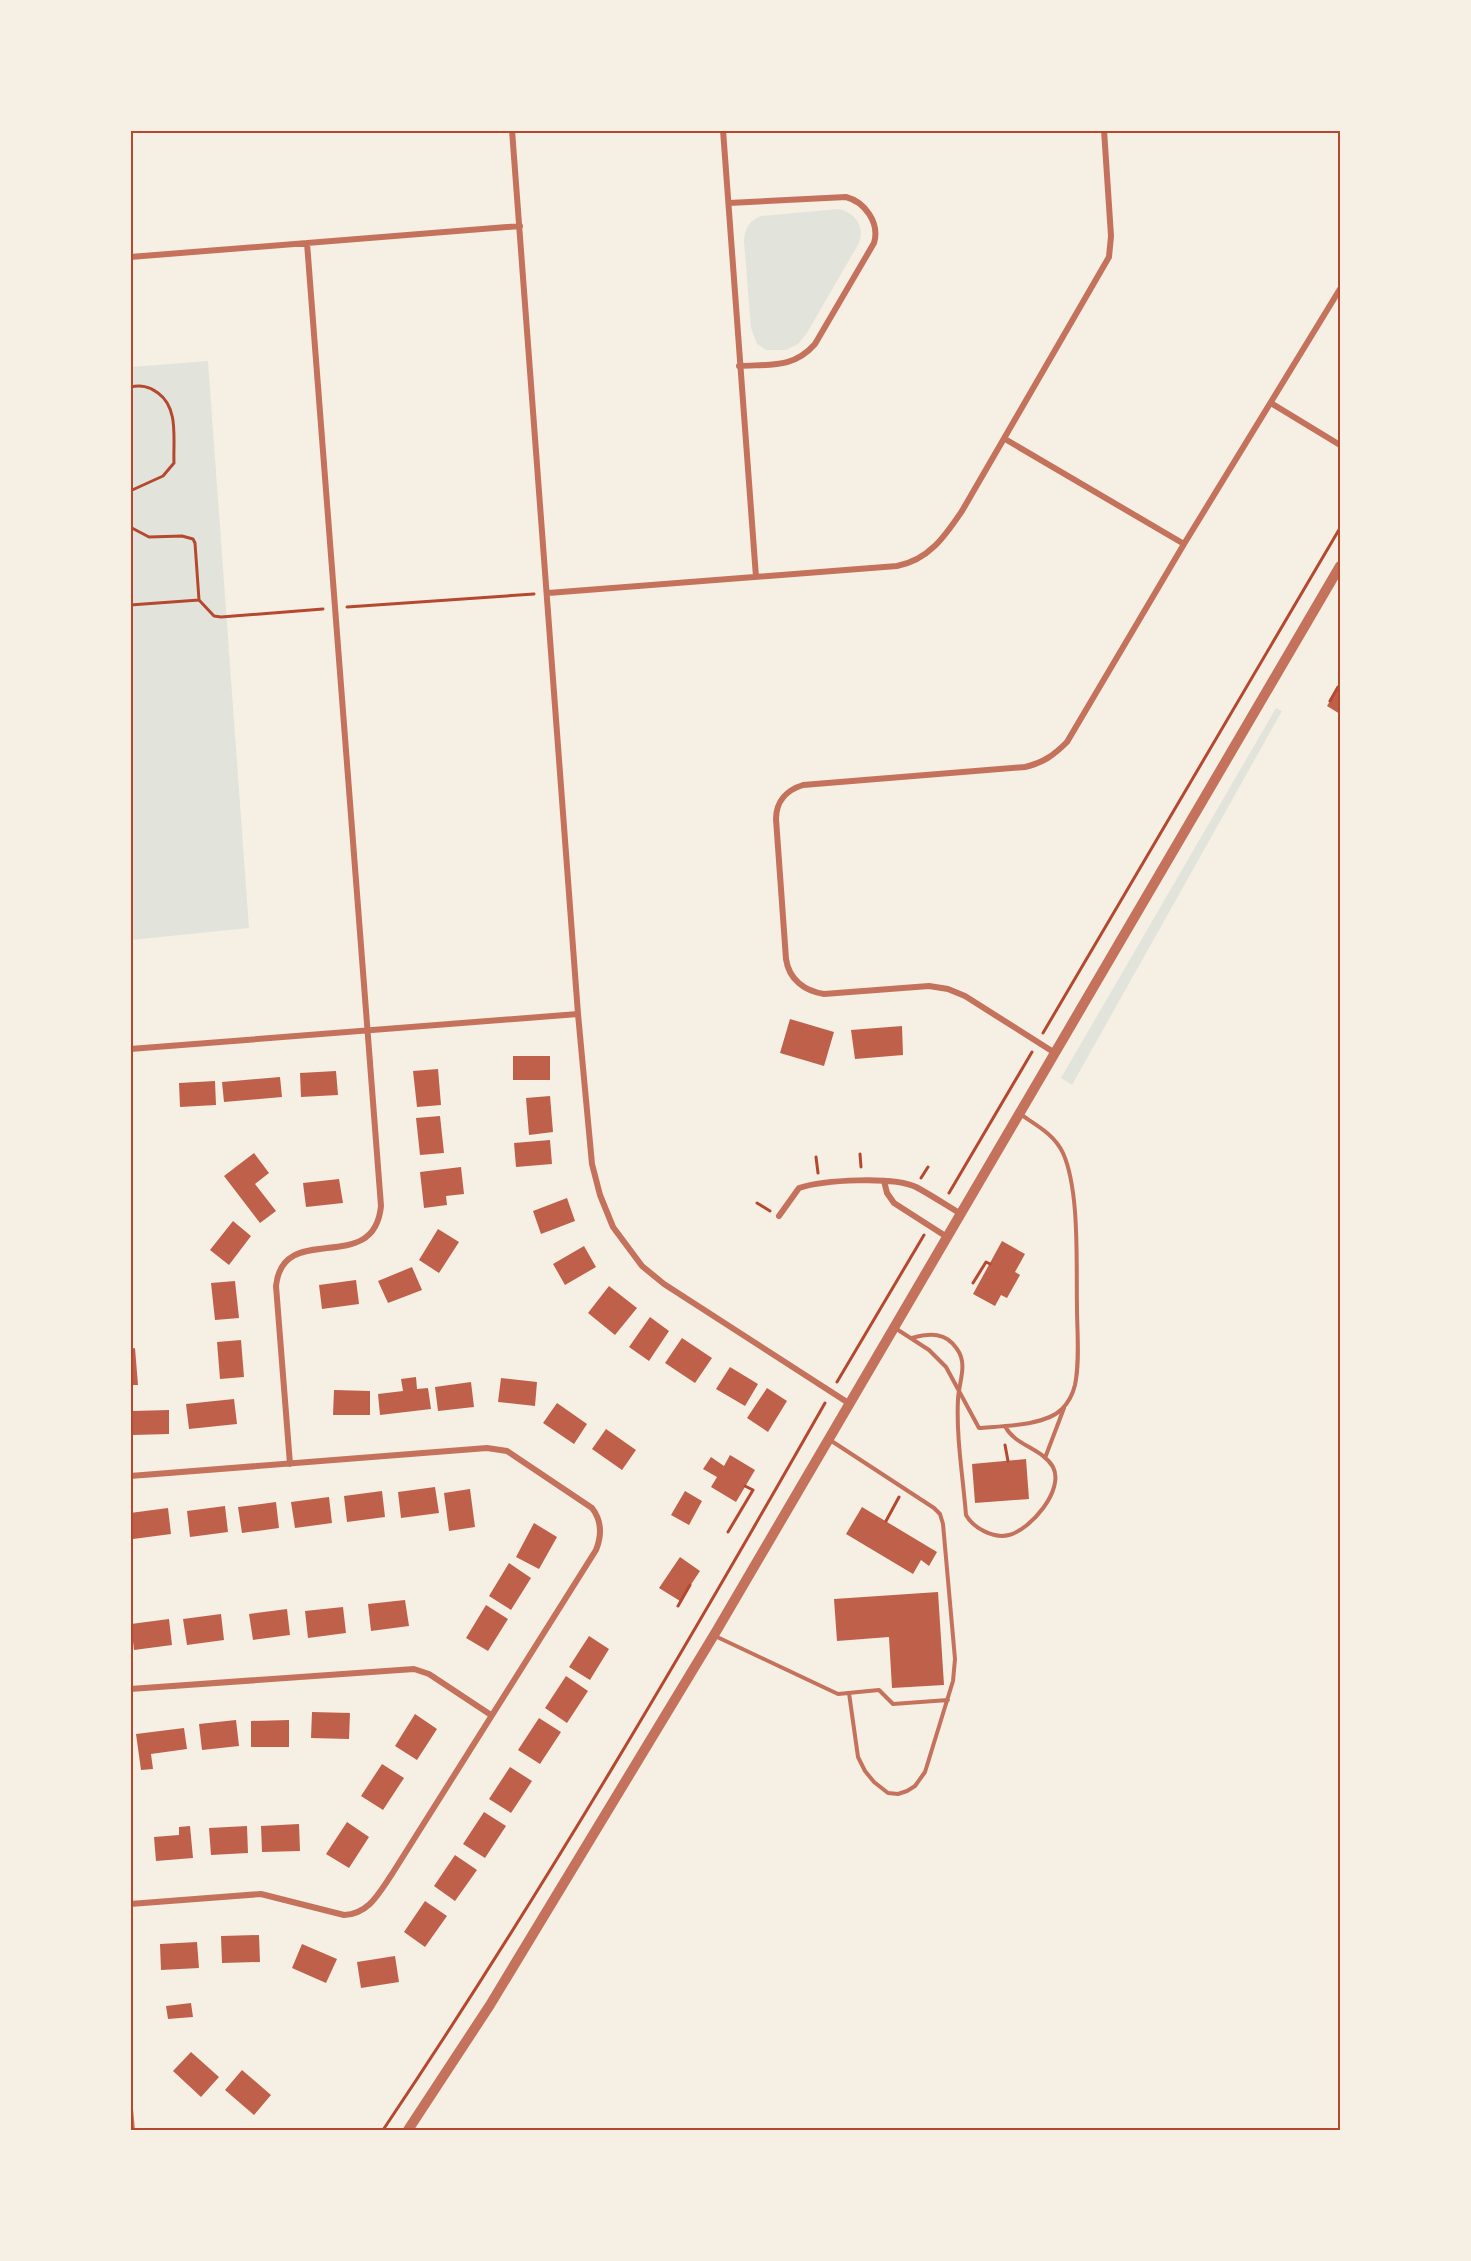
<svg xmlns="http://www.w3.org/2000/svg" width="1471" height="2261" viewBox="0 0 1471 2261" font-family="'Space Grotesk',sans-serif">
  <rect width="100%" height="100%" fill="#f6efe4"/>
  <path fill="#e2e4dc" d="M838,209C855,212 865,226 859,243L807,333L798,344L786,350H766L757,344L751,328L744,241C745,229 749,220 761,216Z
    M208,361L249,928L131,940V367Z
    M1276,708L1282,711L1072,1085L1061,1078Z"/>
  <path fill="#bf614a" d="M1340,684V714L1327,706Z
    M790,1019L834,1032L824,1066L780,1053Z
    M902,1026L903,1055L855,1059L851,1030Z
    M513,1056H550V1080H513Z
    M438,1069L441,1105L417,1107L413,1071Z
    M336,1071L338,1095L301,1097L300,1073Z
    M280,1077L282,1097L224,1102L222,1082Z
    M215,1081L216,1105L180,1107L179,1083Z
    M550,1096L553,1132L529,1135L526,1098Z
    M440,1116L444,1153L420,1155L416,1118Z
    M550,1140L552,1164L516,1167L514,1143Z
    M254,1153L269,1173L255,1184L276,1211L260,1223L224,1176Z
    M461,1167L464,1194L446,1196L447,1205L424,1208L420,1172Z
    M339,1179L343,1203L306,1207L303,1183Z
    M567,1198L575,1221L541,1234L533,1211Z
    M233,1221L251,1236L229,1265L210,1250Z
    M438,1229L459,1242L439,1273L419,1260Z
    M1002,1241L1025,1254L1015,1272L1020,1275L1007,1298L1001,1295L995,1306L973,1294Z
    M584,1246L596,1267L565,1285L553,1264Z
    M412,1267L422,1290L388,1303L378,1281Z
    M356,1280L359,1304L322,1309L319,1285Z
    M235,1281L239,1318L215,1320L211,1283Z
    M609,1286L637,1308L615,1335L588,1313Z
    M650,1317L669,1331L649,1361L629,1347Z
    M682,1338L712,1358L695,1383L665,1363Z
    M241,1340L244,1377L220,1379L217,1342Z
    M135,1348L138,1385H130V1349Z
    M730,1367L758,1384L745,1406L716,1389Z
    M416,1377L417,1389L428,1388L431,1409L380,1415L378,1394L403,1391L401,1379Z
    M501,1378L537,1382L535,1406L498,1402Z
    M471,1382L474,1407L438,1411L435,1387Z
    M767,1388L787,1401L768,1432L747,1418Z
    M334,1390L370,1391V1415H333Z
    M234,1399L237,1424L189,1429L186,1404Z
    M557,1403L587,1424L574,1444L543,1423Z
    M169,1410V1434L133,1435L132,1411Z
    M606,1429L636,1450L622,1470L592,1449Z
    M730,1455L755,1470L736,1502L711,1487L717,1477L703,1469L711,1457L724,1466Z
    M1026,1459L1029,1499L975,1503L972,1464Z
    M435,1487L439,1513L401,1518L398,1492Z
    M470,1489L475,1527L449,1531L444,1493Z
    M382,1491L385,1517L347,1522L344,1496Z
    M685,1491L702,1501L689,1525L671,1515Z
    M329,1497L332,1523L295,1528L291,1502Z
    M276,1502L279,1528L242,1533L238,1507Z
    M225,1506L228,1532L190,1537L187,1511Z
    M862,1507L937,1552L929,1566L921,1560L913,1574L846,1534Z
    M168,1508L171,1534L133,1539L130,1513Z
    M534,1523L557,1537L539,1569L516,1557Z
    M680,1557L700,1571L680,1601L659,1588Z
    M509,1563L531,1578L511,1610L489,1596Z
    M938,1592L944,1685L892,1688L889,1637L837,1641L834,1599Z
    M405,1600L409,1626L371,1631L368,1604Z
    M486,1605L508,1619L488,1651L466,1638Z
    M343,1607L346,1633L308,1638L305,1611Z
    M287,1609L290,1635L253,1640L249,1614Z
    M221,1614L224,1640L187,1645L183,1619Z
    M169,1619L172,1645L134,1650L131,1624Z
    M589,1636L609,1649L590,1680L569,1667Z
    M566,1676L588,1691L567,1723L545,1708Z
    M312,1712L350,1713L349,1739L311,1738Z
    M415,1714L437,1729L417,1760L395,1746Z
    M539,1718L561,1732L540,1764L518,1750Z
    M236,1720L239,1746L202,1750L199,1724Z
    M289,1720V1747H251V1721Z
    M184,1728L187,1749L151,1754L153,1769L141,1770L136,1734Z
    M382,1764L404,1778L383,1810L361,1796Z
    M510,1767L532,1781L511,1813L489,1799Z
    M484,1812L506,1826L485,1858L463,1844Z
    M347,1822L369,1837L349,1868L326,1854Z
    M299,1824L300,1851L262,1852L261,1826Z
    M190,1826L193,1858L156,1861L154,1837L179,1835V1827Z
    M247,1826L248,1853L211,1855L209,1828Z
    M455,1855L477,1870L455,1901L434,1886Z
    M425,1901L447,1916L425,1947L404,1932Z
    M259,1935L260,1962L222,1963L221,1936Z
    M197,1942L199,1968L161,1970L160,1944Z
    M302,1944L337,1959L326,1983L292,1968Z
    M395,1956L399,1982L361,1988L357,1962Z
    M191,2003L193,2017L168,2019L166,2006Z
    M191,2052L219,2077L201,2097L173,2071Z
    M242,2070L271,2095L254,2115L225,2090Z"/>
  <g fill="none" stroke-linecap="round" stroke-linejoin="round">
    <path stroke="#b5482f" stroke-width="3" d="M130,387C141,385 149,386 158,393C179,408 173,439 174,463L163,476L130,491
      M130,527L149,537L182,536L193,539L195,543L199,600
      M130,605L199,600L214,616L221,617L323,609
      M347,607L534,594
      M1330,701L1338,687
      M1043,1033L1340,528
      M860,1154L861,1167
      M816,1157L818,1173
      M921,1178L928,1167
      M949,1193L1032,1052
      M757,1203L770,1211
      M973,1283L986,1262L990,1264
      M837,1382L924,1235
      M1005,1445L1008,1461
      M886,1521L899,1497
      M728,1532L753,1490L745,1486
      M678,1606L690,1585
      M383,2130C541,1895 685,1649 825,1403"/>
    <path stroke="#c5725c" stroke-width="4" d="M895,1328L929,1350L946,1367L979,1428C1003,1426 1045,1426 1062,1409C1068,1403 1073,1393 1075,1385C1080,1361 1077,1332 1077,1307C1076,1265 1080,1191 1063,1153C1054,1134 1036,1125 1020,1114
      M912,1338C930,1333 946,1332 957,1349C968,1364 959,1382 958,1399C956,1437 963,1477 966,1515C973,1528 994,1539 1009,1535C1030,1530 1065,1490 1053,1467C1042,1448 1015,1446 1005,1426
      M830,1440L934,1508L940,1514L943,1524L955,1659L953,1681L925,1772L915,1786L907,1791L898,1794L888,1793L874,1782L865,1771L858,1757L849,1693
      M1045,1458L1064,1408
      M715,1636L838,1694L879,1690L893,1704L948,1700"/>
    <path stroke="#c5725c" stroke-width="6" d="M512,130L578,1014L592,1164L600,1195L613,1227L642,1266L664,1284L850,1404
      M723,130L756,577
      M729,203L846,197C865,202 880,223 874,243L815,344C793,369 770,364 739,366
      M130,257L520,226
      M1271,403L1340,445
      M1005,439L1184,544
      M548,593L897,566C929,560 945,536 962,511L1109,257L1111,236L1104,130
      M130,1049L578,1014
      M1055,1053L965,996L948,989L929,986L824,994C805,991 789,980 786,959L776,819C776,801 787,790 803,785L1025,767C1043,763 1054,755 1067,742L1184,544L1340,289
      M884,1181L887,1193L894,1203L947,1237
      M779,1216L799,1188C823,1180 893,1176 916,1187C931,1195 946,1205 961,1214
      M290,1464L276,1286C283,1219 374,1278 381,1206L307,243
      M130,1476L487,1448L507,1451L592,1508C602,1521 602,1535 596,1550L392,1874C379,1893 369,1914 344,1915L261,1894L130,1904
      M130,1689L414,1669L429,1674L491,1715
      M130,2109L132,2130"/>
    <path stroke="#c5725c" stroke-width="10" d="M408,2130L490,2005L717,1630L1340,566"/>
  </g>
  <rect width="1471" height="2261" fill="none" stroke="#f6efe4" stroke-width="264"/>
  <rect x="132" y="132" width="1207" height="1997" fill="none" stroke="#b5482f" stroke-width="2"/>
</svg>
